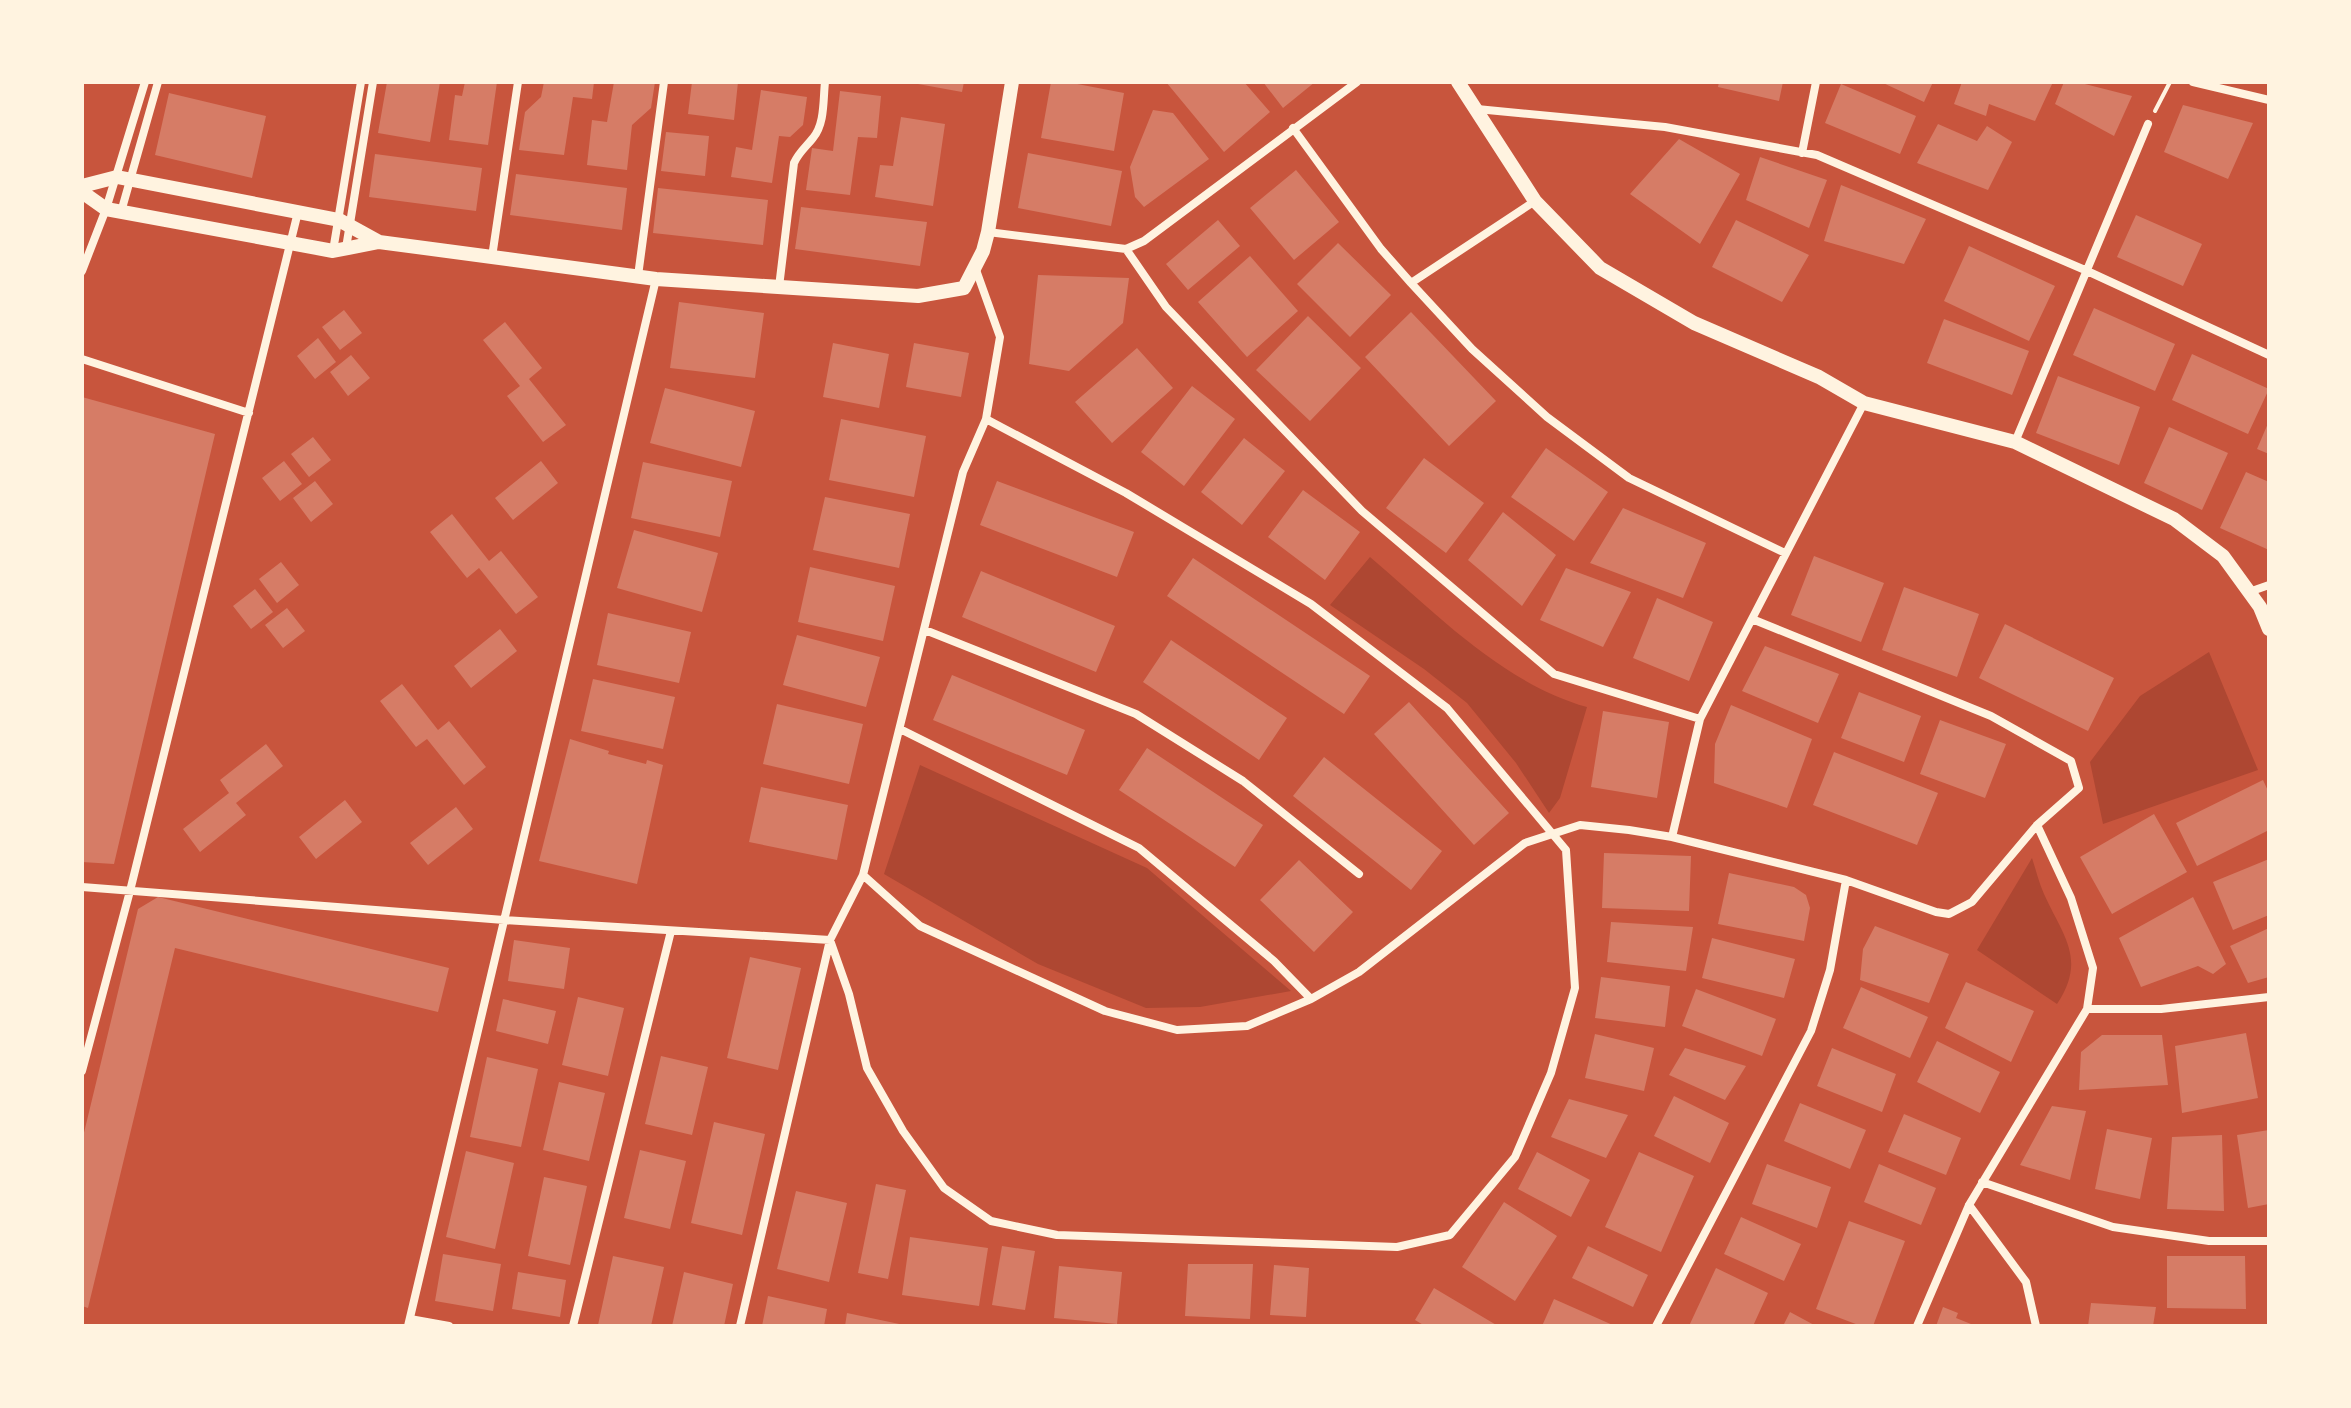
<svg xmlns="http://www.w3.org/2000/svg" width="2351" height="1408" viewBox="0 0 2351 1408" font-family="'Alegreya Sans',sans-serif">
  <rect width="100%" height="100%" fill="#c8553d"/>
  <path fill="#ae4732" d="M1370,557C1436,613 1502,683 1587,707L1560,798L1549,813L1516,763L1467,703L1424,669L1330,605Z
    M2209,652L2258,770L2103,824L2090,762L2140,696Z
    M920,765L1147,868L1291,991L1200,1007L1146,1008L1038,964L884,874Z
    M2032,858C2036,870 2039,883 2044,894C2063,936 2087,959 2057,1004L1977,950Z"/>
  <path fill="#d67c66" d="M387,82H440L430,142L378,133Z
    M465,82H497L488,145L449,140L455,95L462,96Z
    M544,82H594L592,99L573,97L564,155L519,150L525,112L541,97Z
    M614,82H655L651,108L632,125L627,170L587,165L592,120L607,122Z
    M692,82H738L734,120L688,114Z
    M907,82H964L962,92Z
    M1051,82H1067L1124,93L1114,151L1041,138Z
    M1166,82H1244L1270,112L1224,152Z
    M1263,82H1315L1283,108Z
    M1719,82H1783L1779,101L1718,87Z
    M1881,82H1933L1924,102Z
    M1962,82H2053L2035,121L1989,104L1986,116L1954,104Z
    M2064,82H2077L2132,96L2114,136L2055,104Z
    M1841,84L1916,116L1900,154L1825,123Z
    M761,90L807,97L803,125L790,137L779,136L772,183L731,177L736,147L752,150Z
    M840,91L881,96L877,138L858,137L850,195L806,190L812,148L833,151Z
    M169,93L266,116L252,178L155,155Z
    M2183,105L2253,123L2228,179L2164,152Z
    M1153,110L1173,113L1209,159L1144,207L1135,197L1130,167Z
    M901,117L945,124L933,206L875,197L880,165L893,166Z
    M1938,124L1977,141L1987,126L2012,142L1988,190L1917,163Z
    M666,132L709,136L705,176L661,171Z
    M1679,139L1740,174L1700,244L1630,194Z
    M1028,153L1122,171L1111,226L1018,208Z
    M375,154L482,168L476,211L369,197Z
    M1760,157L1827,180L1809,228L1746,200Z
    M1296,170L1339,222L1294,260L1250,208Z
    M516,174L627,188L622,230L510,215Z
    M1841,185L1926,219L1904,264L1824,241Z
    M658,188L768,200L763,245L653,233Z
    M801,207L927,222L920,266L795,249Z
    M2136,215L2202,244L2183,286L2117,257Z
    M1218,220L1240,246L1188,290L1166,264Z
    M1736,220L1809,255L1782,302L1712,267Z
    M1338,243L1391,295L1350,337L1297,284Z
    M1969,246L2055,286L2029,341L1944,301Z
    M1250,256L1298,311L1247,357L1198,302Z
    M1038,275L1129,278L1123,323L1069,371L1029,364Z
    M679,302L764,313L755,378L670,368Z
    M2094,308L2175,344L2155,391L2073,355Z
    M344,310L362,333L340,350L322,327Z
    M1411,312L1496,401L1449,446L1365,357Z
    M1308,316L1361,368L1310,421L1256,370Z
    M1944,319L2029,351L2012,395L1927,363Z
    M505,322L542,368L529,379L566,425L543,442L507,396L520,386L483,340Z
    M318,338L336,362L315,379L297,356Z
    M833,343L889,354L879,408L823,397Z
    M914,343L969,353L961,397L906,387Z
    M1137,348L1173,388L1112,443L1075,402Z
    M2192,354L2269,389L2248,434L2172,400Z
    M351,355L370,378L348,396L330,372Z
    M2058,376L2140,407L2119,465L2036,433Z
    M1192,386L1235,419L1184,486L1141,452Z
    M665,388L755,411L741,467L650,443Z
    M82,397L215,434L114,864L82,862Z
    M841,419L926,436L914,497L829,480Z
    M2269,421V454L2257,449Z
    M2169,427L2228,453L2202,510L2144,483Z
    M313,437L331,460L309,477L291,454Z
    M1244,438L1285,471L1242,525L1201,492Z
    M1546,448L1608,492L1574,541L1511,497Z
    M1424,458L1484,503L1446,553L1386,508Z
    M284,461L302,484L280,501L262,478Z
    M541,461L558,483L513,520L495,498Z
    M643,462L732,481L720,537L631,518Z
    M2246,472L2269,482V550L2220,528Z
    M315,481L333,504L311,522L293,498Z
    M997,481L1134,532L1117,577L980,525Z
    M1303,490L1360,532L1325,580L1268,537Z
    M825,497L910,514L899,568L813,550Z
    M1623,508L1706,543L1683,598L1590,563Z
    M1503,512L1556,555L1522,606L1468,560Z
    M452,514L489,561L501,551L538,597L516,614L479,568L467,578L430,532Z
    M634,530L718,553L702,612L617,588Z
    M1814,556L1884,583L1861,642L1791,615Z
    M1193,558L1370,676L1344,714L1167,596Z
    M281,562L299,585L277,603L259,579Z
    M810,567L895,586L883,641L798,622Z
    M1566,568L1631,592L1603,647L1540,620Z
    M981,571L1115,626L1096,672L962,617Z
    M1904,587L1979,614L1957,677L1882,650Z
    M255,589L273,612L251,629L233,606Z
    M1657,598L1713,622L1689,681L1633,658Z
    M287,608L305,631L283,648L265,625Z
    M608,613L691,632L679,683L597,665Z
    M2005,624L2114,678L2088,731L1979,678Z
    M500,629L517,651L471,688L454,666Z
    M797,635L880,657L866,707L783,685Z
    M1171,640L1287,718L1259,760L1143,682Z
    M1765,646L1839,674L1818,723L1742,691Z
    M952,675L1085,730L1067,775L933,720Z
    M593,679L675,697L663,749L581,731Z
    M402,684L438,730L449,721L486,767L464,785L427,739L416,747L380,701Z
    M1859,692L1921,716L1904,762L1841,738Z
    M1409,702L1509,813L1474,845L1374,734Z
    M777,704L863,724L849,784L763,764Z
    M1731,705L1812,739L1787,808L1714,783L1715,744Z
    M1603,711L1669,722L1657,798L1591,787Z
    M1940,720L2006,744L1985,798L1920,774Z
    M570,739L609,751L608,754L646,764L647,760L663,765L637,884L539,861Z
    M266,744L283,766L236,803L246,815L200,852L183,829L229,793L220,780Z
    M1147,748L1263,825L1235,867L1119,790Z
    M1834,752L1938,793L1917,845L1813,805Z
    M1324,757L1442,851L1411,890L1293,796Z
    M2263,780L2269,793V830L2197,866L2176,823Z
    M761,787L848,805L837,860L749,842Z
    M345,800L362,822L316,859L299,837Z
    M456,807L473,829L428,865L410,843Z
    M2154,814L2187,872L2112,914L2080,857Z
    M1604,853L1691,856L1689,911L1602,908Z
    M2269,859V915L2233,930L2213,882Z
    M1299,860L1353,912L1314,952L1260,900Z
    M1729,873L1794,887L1806,895L1810,908L1804,941L1718,924Z
    M158,897L449,968L438,1012L175,948L88,1308L82,1306V1141L138,909Z
    M2193,897L2226,964L2213,974L2198,966L2141,987L2119,938Z
    M1611,922L1693,927L1686,971L1607,962Z
    M1875,926L1949,954L1929,1003L1860,980L1863,949Z
    M2269,928V977L2248,983L2230,946Z
    M1712,938L1795,959L1784,998L1702,978Z
    M514,940L570,948L564,989L508,981Z
    M750,957L801,968L778,1070L727,1058Z
    M1601,977L1670,986L1665,1027L1595,1018Z
    M1966,982L2034,1011L2011,1062L1945,1028Z
    M1861,987L1928,1017L1910,1058L1843,1028Z
    M1696,989L1776,1019L1762,1056L1682,1026Z
    M578,997L624,1008L608,1076L562,1065Z
    M503,999L556,1011L548,1044L496,1031Z
    M2246,1033L2258,1098L2182,1113L2175,1046Z
    M1595,1034L1654,1048L1644,1091L1585,1078Z
    M2102,1035H2162L2168,1085L2079,1090L2081,1052Z
    M1937,1041L2000,1072L1980,1113L1917,1082Z
    M1685,1048L1746,1066L1725,1100L1669,1075Z
    M1832,1048L1896,1074L1882,1112L1817,1086Z
    M661,1056L708,1067L692,1135L645,1124Z
    M487,1057L538,1069L521,1147L470,1137Z
    M559,1082L605,1093L589,1161L543,1150Z
    M1674,1096L1729,1123L1710,1163L1654,1136Z
    M1569,1099L1628,1115L1606,1158L1551,1137Z
    M1800,1103L1866,1130L1850,1169L1784,1141Z
    M2052,1106L2086,1111L2070,1180L2020,1165Z
    M1904,1114L1961,1138L1946,1175L1888,1152Z
    M714,1122L765,1134L742,1235L691,1223Z
    M2107,1129L2152,1138L2140,1199L2095,1189Z
    M2269,1130V1204L2248,1208L2237,1135Z
    M2222,1135L2224,1211L2167,1209L2172,1137Z
    M640,1150L686,1161L670,1229L624,1218Z
    M466,1151L514,1163L495,1249L446,1237Z
    M1537,1152L1590,1180L1571,1217L1518,1189Z
    M1639,1152L1694,1176L1661,1252L1605,1227Z
    M1767,1164L1831,1187L1817,1228L1752,1204Z
    M1879,1164L1936,1188L1921,1225L1864,1202Z
    M544,1177L587,1186L570,1265L528,1256Z
    M876,1184L906,1190L888,1279L858,1273Z
    M796,1191L847,1203L829,1282L777,1269Z
    M1504,1202L1557,1236L1515,1301L1462,1267Z
    M1741,1217L1801,1244L1784,1281L1724,1254Z
    M1849,1221L1905,1241L1873,1326H1861L1816,1309Z
    M910,1237L988,1248L979,1306L902,1295Z
    M1002,1246L1035,1251L1025,1310L992,1305Z
    M1588,1246L1648,1275L1633,1307L1572,1278Z
    M443,1254L501,1264L493,1311L435,1301Z
    M613,1256L664,1267L651,1326L598,1325Z
    M2167,1256H2245L2246,1309L2167,1308Z
    M1188,1264H1253L1250,1319L1185,1316Z
    M1274,1265L1309,1268L1306,1317L1270,1315Z
    M1059,1266L1122,1272L1117,1324L1054,1318Z
    M1716,1268L1768,1293L1753,1326H1689Z
    M518,1272L566,1280L560,1317L512,1309Z
    M684,1272L733,1284L724,1326H672Z
    M1434,1288L1498,1326H1425L1415,1320Z
    M768,1296L827,1309L824,1326H762Z
    M1554,1299L1615,1326H1542Z
    M2091,1303L2156,1307L2153,1326H2088Z
    M1943,1307L1958,1313L1956,1318L1976,1326H1936Z
    M1790,1312L1816,1326H1783Z
    M847,1313L904,1325V1326H845Z"/>
  <g fill="none" stroke-linecap="round" stroke-linejoin="round">
    <path stroke="#fff3e0" stroke-width="4" d="M2155,111L2170,82"/>
    <path stroke="#fff3e0" stroke-width="8" d="M2193,82L2269,100
      M1477,109L1665,127L1817,155L2085,270L2269,355
      M1293,128L1381,249L1411,283L1472,349L1547,417L1629,478L1785,553
      M1802,153L1816,82
      M121,212L158,82
      M988,232L1126,249L1144,241L1357,82
      M346,248L373,82
      M1126,249L1166,307L1362,511L1554,674L1700,719
      M333,251L361,82
      M492,257L518,82
      M82,271L106,209L145,82
      M638,276L664,82
      M1411,283L1535,201
      M779,287L794,163C799,152 806,147 813,138C825,124 823,100 825,82
      M82,359L249,413
      M2015,442L2148,124
      M2249,592L2269,585
      M925,630L1136,714L1243,781L1359,874
      M900,729L1139,848L1274,961L1311,999
      M1672,837L1700,719L1864,403
      M863,875L920,926L1105,1011L1177,1030L1247,1026L1311,999L1359,972L1525,843L1580,825L1629,830L1672,837L1846,880L1936,912L1949,914L1972,902L2037,825L2079,788L2071,761L1991,716L1752,619
      M82,887L504,920L830,940L849,994L867,1068L903,1131L944,1188L991,1221L1057,1235L1397,1247L1450,1235L1515,1157L1551,1073L1575,988L1566,850L1447,708L1311,604L1126,493L986,419
      M2087,1009H2161L2269,997
      M82,1071L130,891L298,212
      M1982,1182L2113,1227L2209,1241H2269
      M1969,1205L2026,1282L2036,1326
      M410,1319L449,1326
      M408,1326L656,279
      M573,1326L671,931
      M740,1326L830,940L863,875L963,472L986,419L1000,337L975,267
      M1656,1326L1811,1031L1830,970L1846,880
      M1917,1326L1969,1205L2087,1009L2093,968L2071,898L2037,825"/>
    <path stroke="#fff3e0" stroke-width="14" d="M1458,82L1535,201L1600,268L1694,323L1819,377L1864,403L2015,442L2174,519L2223,556L2260,607L2269,629
      M82,186L117,177L339,220L379,242L492,257L656,279L918,296L964,288L983,251L988,232L1012,82
      M82,192L106,209L333,251L379,242"/>
  </g>
  <rect width="2351" height="1408" fill="none" stroke="#fff3e0" stroke-width="168"/>
</svg>
